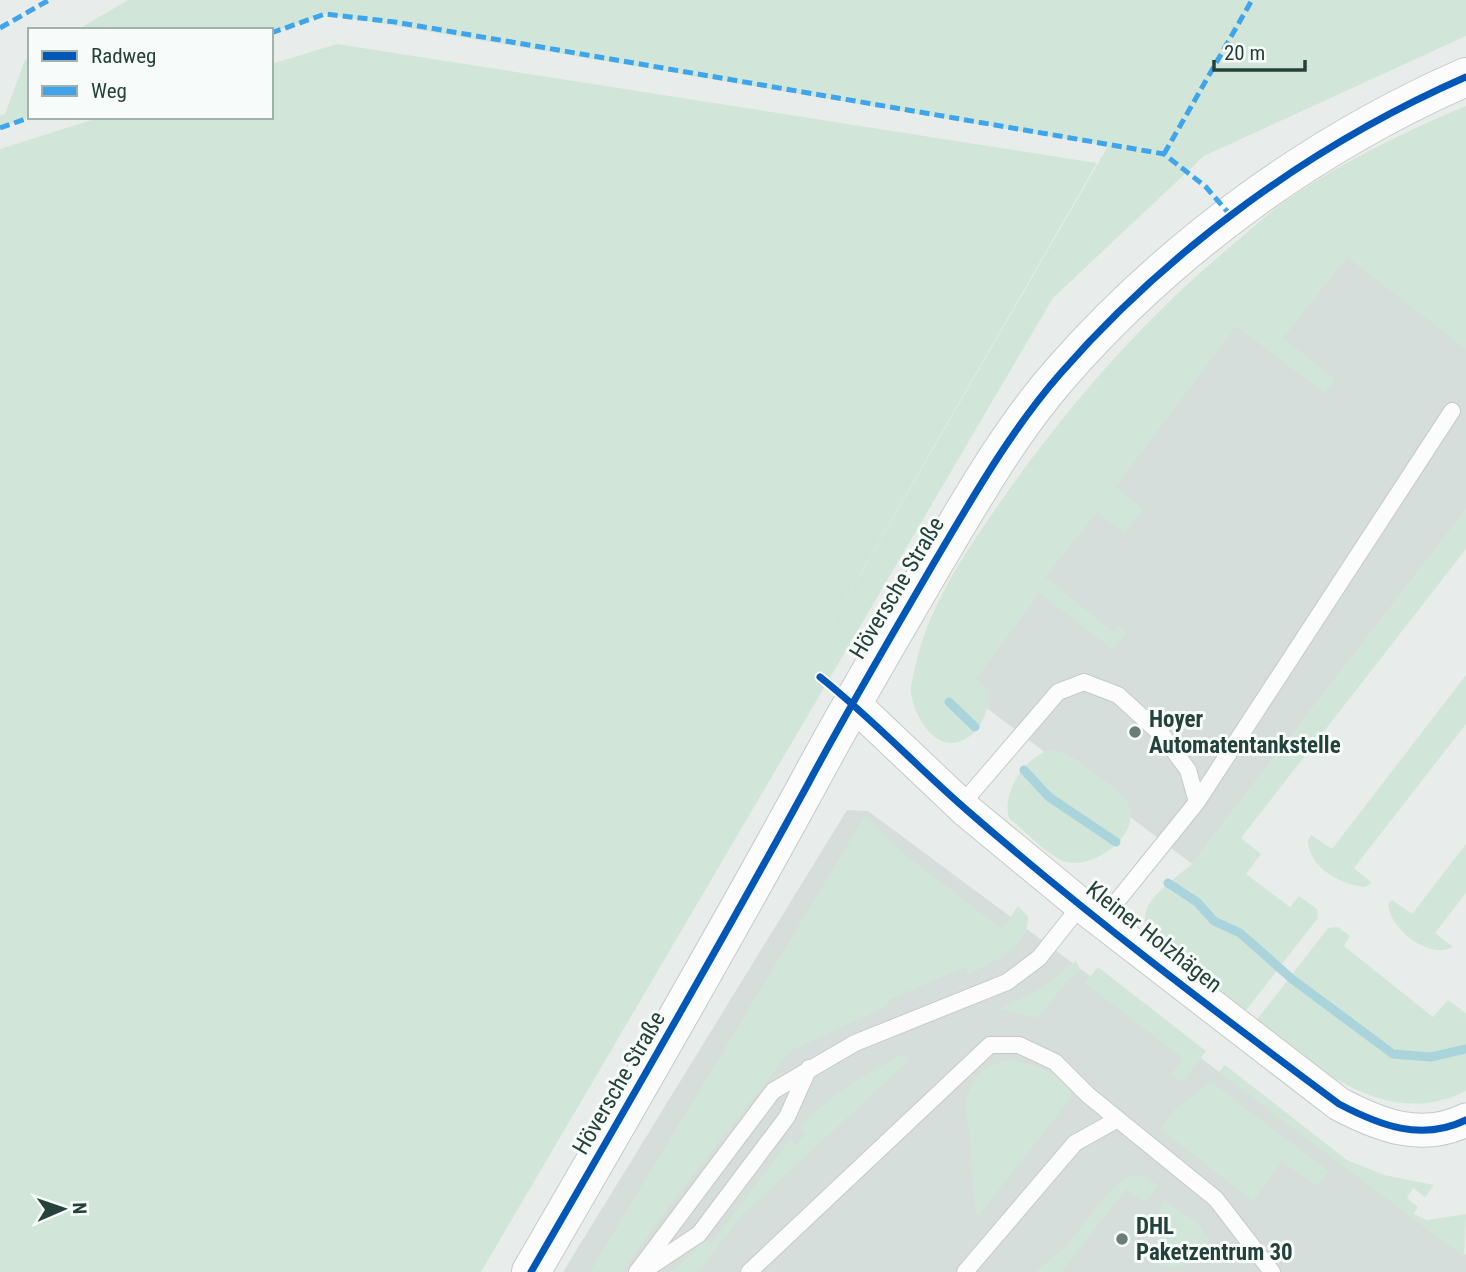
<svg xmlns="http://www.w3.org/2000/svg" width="1466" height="1272" viewBox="0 0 1466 1272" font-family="'Roboto Condensed',sans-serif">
  <rect width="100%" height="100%" fill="#e8edeb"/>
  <path fill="#d6dedb" d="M1466,125V510L1192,864L934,668L1105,409Z
    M847,810L868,811L1466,1255V1272H563Z"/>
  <path fill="#d1e6d8" d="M128,0H1466V36L1204,156L1053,298L481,1272H0V149L101,117H271V64L337,44L1097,163L770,731L1108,146L325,14L271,33V30H77Z
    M30,57L31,117L0,128V115L5,114L25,60Z
    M1466,106V349L1347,257L1283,338L1335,380L1325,393L1236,326L1115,487L1143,509L1124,533L1097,512L1045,577L1113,632L1119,626L1125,630L1126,633L1113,649L1039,593L976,679L988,689C991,709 981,733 961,741C934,752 914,715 911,693C910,685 914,675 915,667C930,600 970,546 1008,491C1073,400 1145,318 1231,246C1249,231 1266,215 1284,202C1340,163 1403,132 1466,106Z
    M1466,510V549L1241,838L1261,854L1246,874L1290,907L1299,896L1317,909L1318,918L1244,1013L1218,993L1219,981L1174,944L1162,949C1120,913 1164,888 1192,864Z
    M1466,675V724L1354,868L1372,883L1365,887C1341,885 1308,867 1308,840L1311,835L1332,849Z
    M1050,750C1067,751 1079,762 1092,772C1104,781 1121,791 1128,804C1144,835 1088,876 1059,859C1041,849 1025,831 1009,818C1001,792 1026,756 1050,750Z
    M865,816L901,852L1002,929L1018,906L1028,916C1030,948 993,961 969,974L965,967L888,1000L889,1005L790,1051L670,1204L622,1272H590Z
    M1466,844V893L1435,933L1453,947C1428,960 1390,929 1388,904L1392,900L1412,914Z
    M1338,927L1350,936L1344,946L1433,1017L1448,1000L1466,1013V1091C1387,1131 1316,1067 1255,1022L1328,928Z
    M1076,961L1081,971L1069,979L1037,1018L999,1009L1041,989Z
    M1098,967L1206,1051L1182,1082L1171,1075L1183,1058L1085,983Z
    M905,1054L909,1060L741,1216L698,1272H672L705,1241L711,1244L790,1140L796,1145L806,1133L800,1127C831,1095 865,1073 905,1054Z
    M1009,1060C1028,1062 1067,1074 1072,1096L979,1215L976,1212L966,1102C972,1078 983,1065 1009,1060Z
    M1225,1065L1347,1160L1384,1175L1434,1185L1425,1197L1413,1188L1407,1198L1418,1207L1414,1214L1427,1220L1466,1214L1464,1257L1219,1072Z
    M1211,1082L1328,1171L1317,1186L1282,1161L1253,1201L1161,1129L1175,1109Z
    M1132,1176L1145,1177L1158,1185L1145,1202L1126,1189L1061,1272H1035C1045,1264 1056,1256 1065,1247C1083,1229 1109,1182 1132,1176Z
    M1164,1201L1198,1223L1208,1240C1203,1272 1165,1272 1142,1257L1170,1221L1158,1212Z"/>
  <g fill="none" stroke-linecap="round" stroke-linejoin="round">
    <path stroke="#a9d4db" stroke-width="9" d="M949,702L975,727
      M1024,770L1049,797L1116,842
      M1168,883L1197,902L1214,921L1240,933L1292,979L1393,1054L1431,1057L1466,1049"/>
    <defs>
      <path id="lane" d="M1197,802L1452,411
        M961,805L1058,692L1084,682L1118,695L1163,736L1188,770L1197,802L1101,921
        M637,1272L773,1091L855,1043L1007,982L1039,958L1081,905
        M642,1272L699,1234L787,1117L809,1068
        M749,1272L990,1045H1019L1055,1062L1088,1095L1216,1199L1272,1272
        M965,1272L1075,1143L1118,1119"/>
      <path id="street" d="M852,702L967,811L1081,905L1339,1104C1379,1125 1421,1142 1466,1120"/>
      <path id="secondary" d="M531,1272C625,1110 718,949 808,784C848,709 892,635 935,561C973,497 1011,430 1060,374C1170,248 1313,144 1466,77"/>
    </defs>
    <use href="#lane" stroke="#c5cac8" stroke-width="18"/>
    <use href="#street" stroke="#c5cac8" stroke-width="35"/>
    <use href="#secondary" stroke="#c3cbc8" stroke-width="40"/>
    <use href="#lane" stroke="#fcfcfc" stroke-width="16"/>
    <use href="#street" stroke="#fcfcfc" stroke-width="33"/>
    <use href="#secondary" stroke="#fcfcfc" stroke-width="38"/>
    <path stroke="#3ea4ec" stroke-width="5" stroke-dasharray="10 5" stroke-linecap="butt" d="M0,28L49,0
      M271,33L325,14L395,22L1164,154L1206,187L1231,216
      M0,128L31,117
      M1164,154L1252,0"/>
    <defs>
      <path id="cycleway" d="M820,677C873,719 918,768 969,812C1087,915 1213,1010 1339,1104C1379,1125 1421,1142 1466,1120
        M531,1272C625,1110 718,949 808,784C848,709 892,635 935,561C973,497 1011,430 1060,374C1170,248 1313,144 1466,77"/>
    </defs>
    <use href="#cycleway" stroke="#f7fbf9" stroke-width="11"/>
    <use href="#cycleway" stroke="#0057b8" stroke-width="7"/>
  </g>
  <g fill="#697e78" stroke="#f7fbf9" stroke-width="2.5">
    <circle cx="1135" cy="732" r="7"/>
    <circle cx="1122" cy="1239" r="7"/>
  </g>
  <g text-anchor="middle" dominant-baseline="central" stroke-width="6" stroke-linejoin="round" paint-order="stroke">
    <g font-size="23" fill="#24423a" stroke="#f7fbf9">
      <text transform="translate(897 588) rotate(-59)">Höversche Straße</text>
      <text transform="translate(1154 937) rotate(38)">Kleiner Holzhägen</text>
      <text transform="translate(619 1083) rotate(-60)">Höversche Straße</text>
    </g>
    <g font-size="23" font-weight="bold" fill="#24423a" stroke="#f7fbf9" text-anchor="start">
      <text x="1149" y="719">Hoyer<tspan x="1149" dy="26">Automatentankstelle</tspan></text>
      <text x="1136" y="1226">DHL<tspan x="1136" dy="26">Paketzentrum 30</tspan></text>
    </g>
  </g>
  <rect x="28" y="28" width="245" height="91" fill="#f7fbf9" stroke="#a3b1ad" stroke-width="2"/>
  <rect x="42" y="51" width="35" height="10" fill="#0057b8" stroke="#a3b1ad" stroke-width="2"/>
  <text x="91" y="63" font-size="21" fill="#24423a">Radweg</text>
  <rect x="42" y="86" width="35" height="10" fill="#3ea4ec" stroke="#a3b1ad" stroke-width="2"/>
  <text x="91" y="98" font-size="21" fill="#24423a">Weg</text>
  <g transform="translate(63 1209) rotate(88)" stroke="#f7fbf9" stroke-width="5" paint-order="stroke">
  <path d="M0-5L12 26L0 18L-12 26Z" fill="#24423a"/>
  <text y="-10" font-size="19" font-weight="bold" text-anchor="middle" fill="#24423a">N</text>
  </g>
  <path d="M1214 60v10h91v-10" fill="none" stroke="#24423a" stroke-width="3.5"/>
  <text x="1224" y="60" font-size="21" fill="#24423a" stroke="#f7fbf9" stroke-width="5" paint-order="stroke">20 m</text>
</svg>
